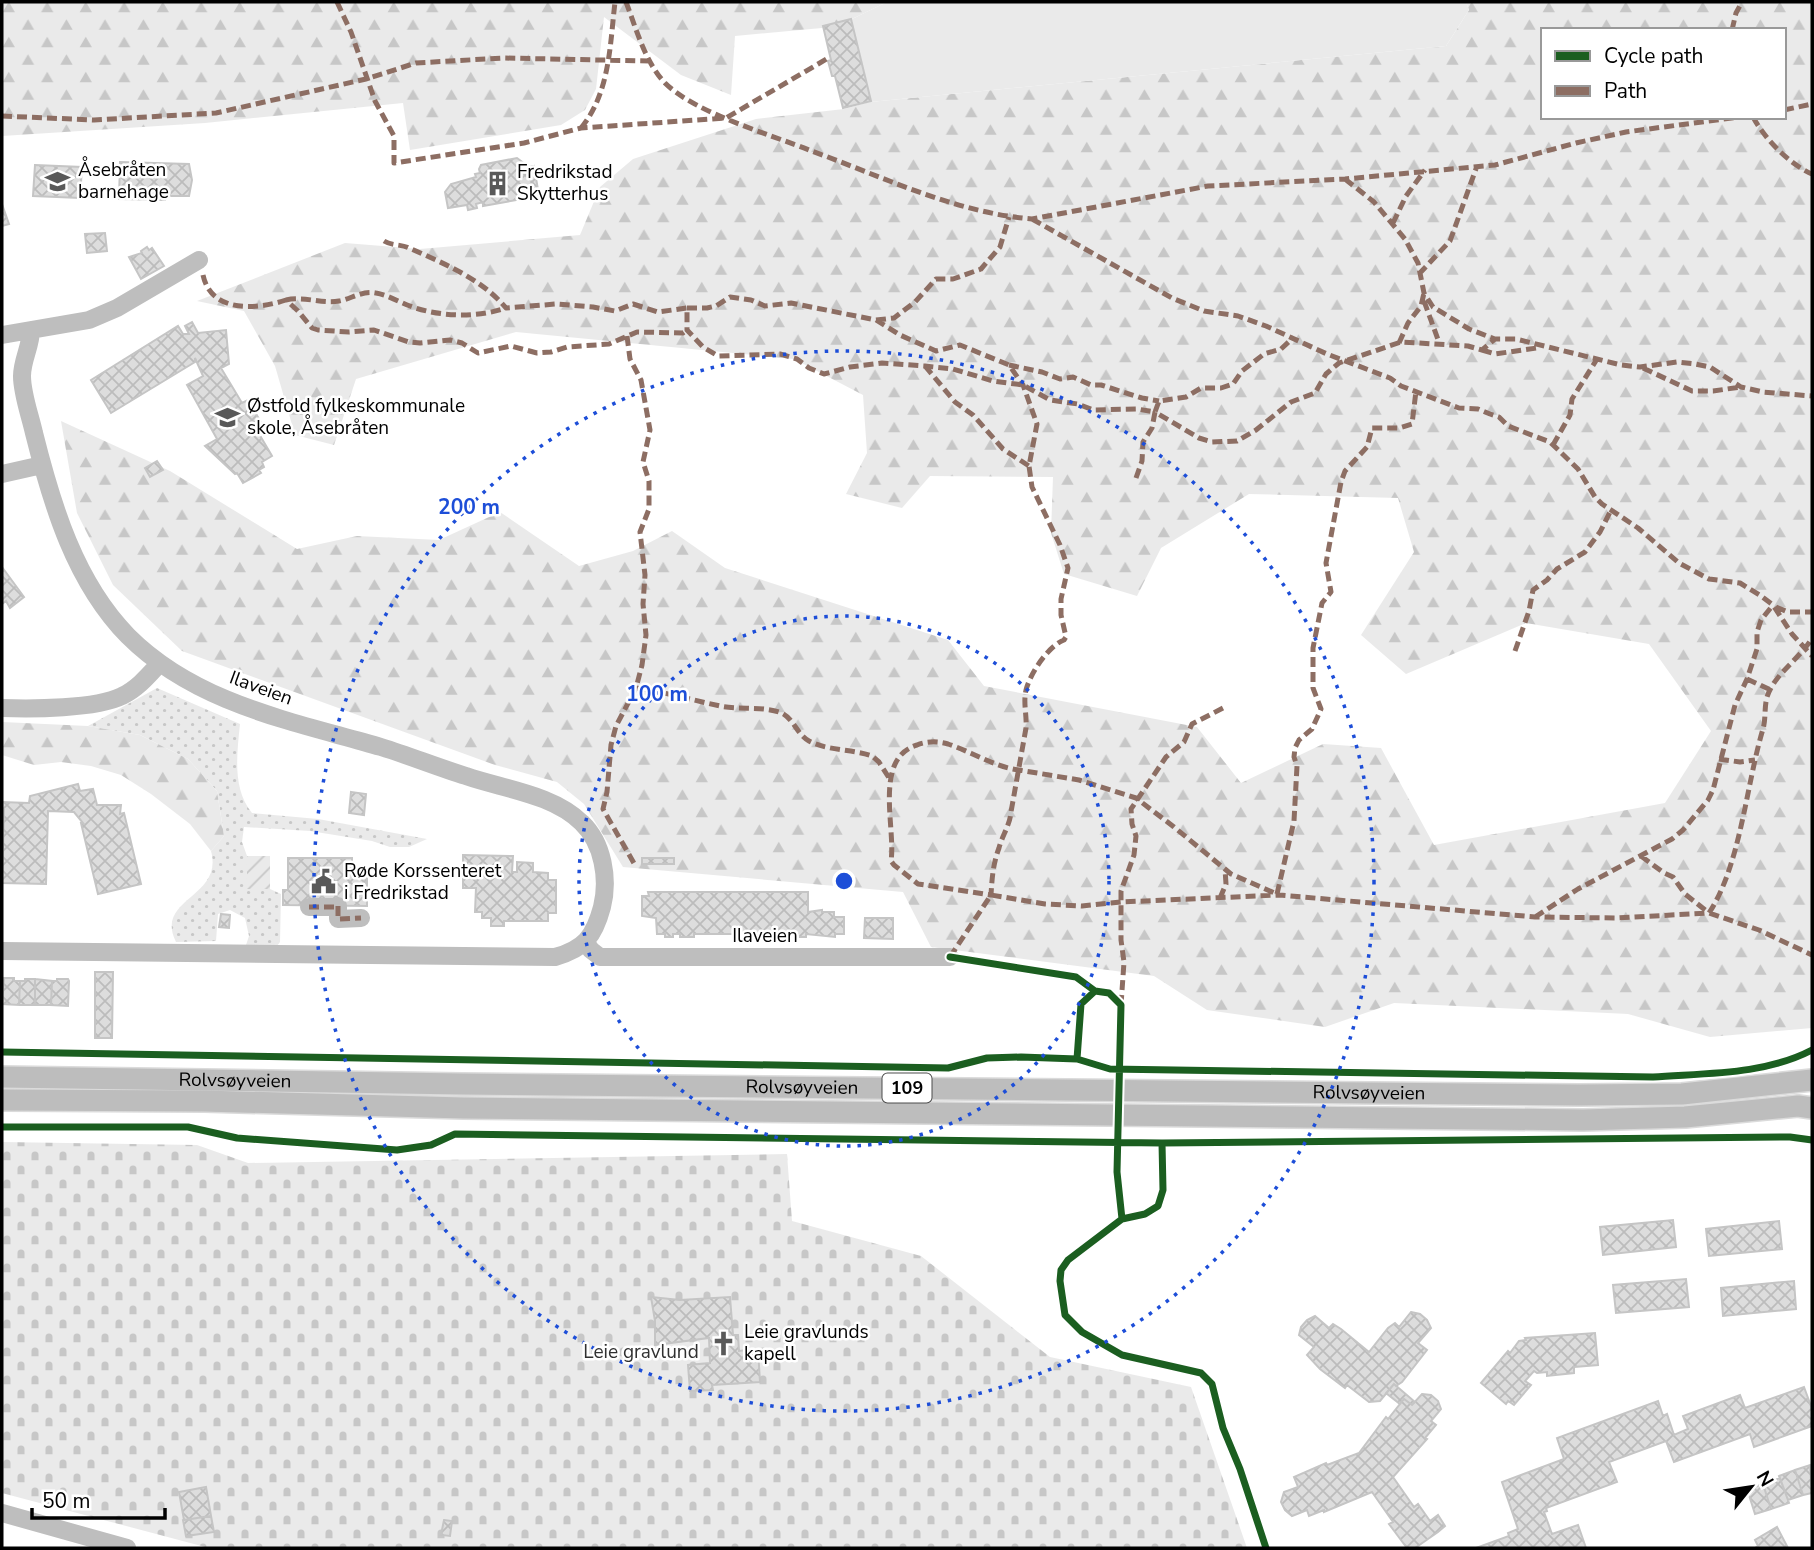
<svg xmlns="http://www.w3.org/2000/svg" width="1814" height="1550" viewBox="0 0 1814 1550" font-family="'Nunito Sans',sans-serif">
  <defs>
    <pattern id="grass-dots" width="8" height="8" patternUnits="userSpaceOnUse" patternTransform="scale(1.75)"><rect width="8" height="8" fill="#eaeaea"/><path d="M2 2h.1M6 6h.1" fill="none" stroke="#c7c7c7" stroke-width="1.8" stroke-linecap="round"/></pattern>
    <pattern id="forest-firs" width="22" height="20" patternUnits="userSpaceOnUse" patternTransform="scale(1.75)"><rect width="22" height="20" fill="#eaeaea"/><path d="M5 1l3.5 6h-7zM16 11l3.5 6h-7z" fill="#c7c7c7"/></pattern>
    <pattern id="cemetery-stones" width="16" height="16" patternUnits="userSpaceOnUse" patternTransform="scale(1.75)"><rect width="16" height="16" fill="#eaeaea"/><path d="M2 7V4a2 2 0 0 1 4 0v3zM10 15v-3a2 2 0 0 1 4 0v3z" fill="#c7c7c7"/></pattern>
    <pattern id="garden-furrows" width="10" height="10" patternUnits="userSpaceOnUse" patternTransform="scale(1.75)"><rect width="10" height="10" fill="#eaeaea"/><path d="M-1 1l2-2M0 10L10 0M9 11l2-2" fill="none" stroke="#c7c7c7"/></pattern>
    <pattern id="building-cross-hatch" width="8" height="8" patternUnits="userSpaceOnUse" patternTransform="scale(1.75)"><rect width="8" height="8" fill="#ddd"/><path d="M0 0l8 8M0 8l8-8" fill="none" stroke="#bcbcbc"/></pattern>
  </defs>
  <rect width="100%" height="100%" fill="#fff"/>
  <path fill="url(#grass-dots)" d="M157,688L240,724C237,754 232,789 252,813L318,819L427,839L409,847H390L372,841L310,831L244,827L242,842L247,856V889H270L281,894L280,942L277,946L246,945L249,936L245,918L230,910L218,914L216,941L176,942C154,898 224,898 211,851L224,836L217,791L188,759L140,735L88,726Z"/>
  <path fill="url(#forest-firs)" fill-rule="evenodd" d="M2,2H887L850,20L822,28L735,36L731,95L681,75L604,17L596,89L585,110L561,125L410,150L403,103L205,123L2,136Z
    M1466,2H1812V1028L1710,1037L1628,1014L1394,1003L1325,1027L1207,1010L1154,976L931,947L903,892L623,867L584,804L557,782L495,765L182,651L113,585L77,513L61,421L170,471L297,549L357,536L439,540L500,512L579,566L633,551L672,531L725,568L948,640L984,686L1197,727L1241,783L1323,744L1381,748L1434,845L1665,803L1711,731L1649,644L1526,623L1406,674L1361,635L1414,552L1398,498L1249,494L1161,548L1137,596L1064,574L1051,533L1053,477L930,476L902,508L846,494L867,453L863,395L794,359L516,332L356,379L334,445L295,435L275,366L244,311L197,301L345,243L420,249L580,235L600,187L633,159L756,119L844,109L870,102L1446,46L1469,10ZM1543,30H1784V117H1543Z
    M2,722L88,726L140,735L188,759L217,791L224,836L211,851L190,824L151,794L121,775L91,766L61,762L34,765L2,755Z"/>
  <path fill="url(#cemetery-stones)" d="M2,1142L197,1145L248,1163L787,1154L792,1221L921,1256L1050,1357L1191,1387L1247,1548H209L2,1493Z"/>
  <path fill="url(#garden-furrows)" d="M247,856H270V889H247Z"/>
  <path fill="#eaeaea" d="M887,2H1466L1469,10L1446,46L870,102L850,20Z"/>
  <path fill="url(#building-cross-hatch)" stroke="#c5c5c5" stroke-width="2" d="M851,19L871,101L843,108L835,76H832L828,61L831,60L823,26Z
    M517,158L529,167L534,166L539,196L483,206V202L476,204L477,208L468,210L467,205L448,208L445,192L451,184L476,177L475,174L480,173L479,169L481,165Z
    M120,162L189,164L192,180L189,196H165V200L119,199Z
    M35,165L82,167L80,198L33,196Z
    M2,204L9,224L2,226Z
    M105,233L107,251L87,253L85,234Z
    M147,247L149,250L152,248L164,266L141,279L129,257L142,253L141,251Z
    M192,322L198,333L226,330L229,364L221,368L242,403L248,400L262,424L255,427L272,456L262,462L264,467L259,470L261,473L243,483L237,473L235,474L205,446L217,439L187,385L203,376L195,358V362L111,413L91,380L178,326L183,334H189L185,326Z
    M157,461L163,470L150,477L145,468Z
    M2,567L24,597L10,608L6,601L2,604Z
    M78,784L80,791L93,789L97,805H121L120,814L124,813L141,884L98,894L81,823H83L74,812L48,811L46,884L2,883L4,810H2V802L29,803L30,796Z
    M351,792L366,794L364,815L349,813Z
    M463,855L513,856L512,872H517V862L533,863V872L548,873V880H556V913H548V921H504V926H491V918H482V912H475L476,888H463Z
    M288,858H352V874H367V906L283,905V890H288Z
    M642,858H674V864H642Z
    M648,892H808V912L822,910V912H834V917H844V934H835V937L806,934V937H798V934L755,937V934H694V937H680V934H673V937H665V934H657L656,918L642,916V896H649Z
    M221,914L230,915L229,928L219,927Z
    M865,918H893V939L864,938Z
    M95,972H113L112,1038H95Z
    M4,978H14V981H20L19,1005L2,1004Z
    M25,979H35V1005H19L20,981H25Z
    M35,979L52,981L51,1005H35Z
    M57,979H68L69,981L68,1006L51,1005L52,981H57Z
    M1673,1220L1676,1247L1603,1255L1600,1227Z
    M1779,1221L1782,1249L1709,1256L1706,1229Z
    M1686,1279L1689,1307L1616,1313L1613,1285Z
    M1794,1281L1796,1309L1723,1316L1721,1288Z
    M651,1297L680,1300L730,1297L733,1335H738L739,1351L758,1349L760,1382L712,1385L713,1390L690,1391L688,1365L710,1363L709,1338L655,1345V1321Z
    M1411,1312L1420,1314L1427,1320L1431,1328L1418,1343L1427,1350L1402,1382L1396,1386L1394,1384L1380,1401L1369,1402L1347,1385L1345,1388L1320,1369L1307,1355L1314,1347L1299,1335L1301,1327L1307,1320L1315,1316L1329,1328L1333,1324L1341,1329L1369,1352L1388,1328L1395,1323L1399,1327Z
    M1595,1333L1598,1365L1574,1367V1373L1547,1376V1372L1537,1373L1534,1371L1525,1381L1531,1385L1514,1405L1508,1401L1506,1404L1481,1383L1508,1351L1510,1353L1519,1341L1526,1340L1525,1338Z
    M1394,1384L1415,1402L1412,1405L1404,1399L1400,1404L1386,1393Z
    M1804,1387L1812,1409V1426L1754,1447L1750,1434L1674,1462L1666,1441L1609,1462L1617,1482L1546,1508L1547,1511L1544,1512L1552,1534L1578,1525L1586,1548H1476L1509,1536L1508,1533L1518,1529L1502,1482L1564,1459L1557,1438L1658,1401L1663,1416L1667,1414L1674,1435L1688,1429L1683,1416L1740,1395L1745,1408Z
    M1422,1394L1431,1395L1438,1401L1441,1409L1431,1421L1436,1425L1425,1438L1427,1439L1393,1477L1414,1507L1418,1504L1430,1521L1438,1515L1445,1526L1438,1532L1415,1548H1407L1389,1524L1393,1522L1372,1492L1324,1512V1510L1309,1516L1307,1510L1292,1516L1285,1510L1281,1502L1284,1492L1298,1487L1294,1477L1326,1463L1327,1465L1359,1453L1386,1417L1388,1419L1404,1399L1412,1405Z
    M1810,1465L1812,1493L1803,1495L1795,1470Z
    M1795,1470L1803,1495L1788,1500L1779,1476Z
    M1780,1478L1789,1503L1771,1509L1763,1484Z
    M1763,1484L1771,1509L1755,1514L1747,1489Z
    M206,1487L211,1516L184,1520L179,1492Z
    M211,1516L214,1532L186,1536L183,1520Z
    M444,1520L452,1521L450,1536L441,1535Z
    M1777,1527L1788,1548H1755L1758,1546L1755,1540Z"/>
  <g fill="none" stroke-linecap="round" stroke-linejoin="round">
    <defs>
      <g id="major">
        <path id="s1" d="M2,1077L462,1084L1579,1095L1682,1094L1812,1080"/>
        <path d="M2,1100L204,1101L463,1108L1583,1120L1685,1117L1798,1106L1812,1108"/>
      </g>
    </defs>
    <use href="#major" stroke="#dbdbdb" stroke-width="24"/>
    <path stroke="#bebebe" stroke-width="18" d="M2,335L89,320L117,308L199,260
      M2,474L42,465
      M2,708C31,709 96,709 122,696C137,689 148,676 159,664
      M338,906V919L361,918
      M309,907H338
      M586,943L591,950L600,957H950
      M2,951L555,957C584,949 594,937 602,907C609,879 603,843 582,823C553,794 503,789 466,776C437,767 410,756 381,747C292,721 196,704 128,636C75,582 52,505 34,433C30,415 22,394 22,376C22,360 31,346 31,330
      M2,1513L127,1548"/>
    <use href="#major" stroke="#bdbdbd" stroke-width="21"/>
    <path stroke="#8d6e63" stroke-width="5" stroke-dasharray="10 5" stroke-linecap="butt" d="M337,2L351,32L375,101L394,136V163L524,143L581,128L726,118L830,57
      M626,2C636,28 645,62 665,83C695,113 769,134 809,150C881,176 956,213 1032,219L1208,186L1345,179L1495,165L1576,143L1626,132L1739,117
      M1732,30L1736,13L1742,2
      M1784,110L1812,104
      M2,116L94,120L216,113L366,79L416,63L503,58L650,61
      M1753,117C1765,139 1789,164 1812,174
      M581,128C610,93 610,44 615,2
      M1345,179L1374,202L1405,239L1418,263L1424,293L1433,307L1469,329L1495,339H1516L1621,365L1640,367L1677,362L1695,364L1710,367L1741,387L1763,392L1812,396
      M1032,219L1172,298L1204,311L1238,316L1266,326L1327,354L1390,378L1401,386L1459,408L1478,409L1490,414L1499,417L1508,426L1550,442L1578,469L1595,497L1602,504L1638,528L1679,563L1709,579L1740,583L1761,596L1773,605L1792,634L1812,656
      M1393,223L1406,196L1425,170
      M384,241C392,246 401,244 409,248C443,263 482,279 506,308L556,304L593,307L615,311L633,304L658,312L687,308V330L703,347L718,356L780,354L797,359L809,368L824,374L850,367L882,363L925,366L953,369L993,381L1023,385L1050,400L1078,404L1093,410L1137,409L1155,412L1159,401L1186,397L1201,388H1221L1233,384L1242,371L1264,354L1281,349L1294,337
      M1419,274L1450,241L1477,166
      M203,275C211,313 256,310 286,300L298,311L312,328L318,330L349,332L374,330L409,342L420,343L450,340L462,343L478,353L511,346L537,353L551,352L567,347L609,344L637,332L683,333L687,330
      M286,300C305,296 321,304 339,301C351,299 363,290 376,293C388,295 399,302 410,306C439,317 477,318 506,308
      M1424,301L1440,345
      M687,308H707L716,306L730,297L751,300L765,306L791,303L876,320L900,335L936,351L960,345L1009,365L1023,385L1037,424L1029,466L1032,487L1060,545L1068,568L1061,599V615L1066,637L1064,640C1048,646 1030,674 1026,690C1023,703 1027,715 1026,728C1021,756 1016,784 1011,812C1010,825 1002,836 999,848C993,864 992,878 991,895L918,884L894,865L891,861C896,828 873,758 917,745C927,741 938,741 948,744C972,752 995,767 1019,770L1079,780L1136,798L1174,827L1231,874L1279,895
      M876,320L894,318L915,302L936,279H953L981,269L1000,247L1009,217
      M627,336L630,359L641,380L650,430L643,462L649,481V509L640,532L645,575L643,604L646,635L642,665L636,688L616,726L611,745L607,792L603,809L635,865
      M1399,343L1408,323L1421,306L1424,293
      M1482,350L1495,354L1537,348
      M1009,365L1042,372L1060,379L1073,377L1091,385H1101L1142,398L1159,401
      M925,366L955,402L973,415L1003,449L1029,466
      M1643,368L1692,391H1713L1741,387
      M1553,445L1570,415L1572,399L1597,359
      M1136,478L1142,461L1143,442L1152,428L1155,412L1199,438L1212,442L1237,441L1256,430L1291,402L1315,393L1326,374L1339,363L1401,342L1468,346L1482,350L1495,339
      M1776,607L1788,612H1812
      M1515,651L1529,611L1533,590L1547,580L1557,569L1585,552L1600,532L1611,510
      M1747,679L1771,690
      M636,688C665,692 692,700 720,706C739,710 760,706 779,712C793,716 796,734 809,741C828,751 852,749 872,756L879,762L891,781
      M1719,759L1740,762L1755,760
      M1641,856L1664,873L1673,877L1685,894L1709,913C1741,864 1746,785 1763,729C1766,719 1764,708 1767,697C1774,674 1800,659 1812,638
      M1277,894L1294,821L1297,766L1294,757L1295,748L1299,740L1312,729L1321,709L1313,688V648L1322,603L1331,592L1326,563L1341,482L1345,471L1367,447L1372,428H1399L1412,424L1416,391
      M1220,898L1226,884L1225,869
      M338,906V919L361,918
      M309,907H338
      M1535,917L1578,889L1672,839L1683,830L1708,800L1713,790L1735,705L1747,679L1757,649V632L1761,620L1773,605
      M950,957L991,895L1045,904L1082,906L1121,902L1279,895L1535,917L1616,918L1709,913L1759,930L1812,955
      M1121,1005L1124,962L1121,940V891L1134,855L1136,836L1132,824L1131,809L1166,757L1184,742L1192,724L1227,706"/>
    <defs>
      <path id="cycleway" d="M950,957L1076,977L1095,991L1081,1004L1077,1059
        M1095,991L1109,993L1121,1005L1117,1172L1122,1219
        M2,1052L948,1068L987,1058L1021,1057L1077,1059L1110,1069L1653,1077C1706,1073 1764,1075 1812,1050
        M2,1127H188L237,1138L397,1150L431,1145L455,1134L1162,1143L1790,1137L1812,1140
        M1162,1143L1163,1190L1158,1206L1145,1214L1122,1219L1068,1260L1061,1270L1060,1281L1065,1315L1082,1332L1122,1355L1201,1373L1212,1384L1223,1428L1240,1469L1266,1548"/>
    </defs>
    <use href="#cycleway" stroke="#fff" stroke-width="11"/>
    <use href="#cycleway" stroke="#1b5e20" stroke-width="7"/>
  </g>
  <g fill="none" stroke="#1d4ed8" stroke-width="3.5" stroke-dasharray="3.5 7">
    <circle cx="844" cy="881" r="265"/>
    <circle cx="844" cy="881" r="530"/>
  </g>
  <defs>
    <symbol id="school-bare" viewBox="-9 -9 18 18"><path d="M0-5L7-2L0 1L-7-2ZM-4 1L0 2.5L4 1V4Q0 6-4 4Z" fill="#595959" stroke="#fff" stroke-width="2.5" paint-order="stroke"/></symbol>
    <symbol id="building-bare" viewBox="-9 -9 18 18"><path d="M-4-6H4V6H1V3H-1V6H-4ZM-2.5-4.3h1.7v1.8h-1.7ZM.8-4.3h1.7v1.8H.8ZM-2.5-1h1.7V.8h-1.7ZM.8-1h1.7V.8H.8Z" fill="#595959" stroke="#fff" stroke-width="2.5" paint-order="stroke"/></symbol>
    <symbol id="civic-bare" viewBox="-9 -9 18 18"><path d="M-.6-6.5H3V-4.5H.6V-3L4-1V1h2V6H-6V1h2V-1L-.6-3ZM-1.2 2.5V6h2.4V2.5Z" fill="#595959" stroke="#fff" stroke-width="2.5" paint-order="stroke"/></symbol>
    <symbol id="church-bare" viewBox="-9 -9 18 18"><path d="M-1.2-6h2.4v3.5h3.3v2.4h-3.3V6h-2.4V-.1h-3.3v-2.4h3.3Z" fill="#595959" stroke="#fff" stroke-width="2.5" paint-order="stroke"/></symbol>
  </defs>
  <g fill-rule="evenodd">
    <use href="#school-bare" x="40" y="164" width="35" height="35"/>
    <use href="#building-bare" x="480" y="166" width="35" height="35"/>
    <use href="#school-bare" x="210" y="400" width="35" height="35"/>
    <use href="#civic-bare" x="306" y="864" width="35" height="35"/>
    <use href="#church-bare" x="706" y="1326" width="35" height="35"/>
  </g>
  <g text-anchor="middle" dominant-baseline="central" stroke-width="5" stroke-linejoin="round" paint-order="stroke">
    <rect fill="#fff" stroke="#4c4c4c" stroke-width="2" x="882.5" y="1073.5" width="49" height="29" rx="5"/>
    <g font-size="18" font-weight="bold" fill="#000">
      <text x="907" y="1088">109</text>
    </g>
    <g font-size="19" fill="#000" stroke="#fff" text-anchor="start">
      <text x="78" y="170">Åsebråten<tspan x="78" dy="22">barnehage</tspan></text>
      <text x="517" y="172">Fredrikstad<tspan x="517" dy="22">Skytterhus</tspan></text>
      <text x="247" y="406">Østfold fylkeskommunale<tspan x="247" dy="22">skole, Åsebråten</tspan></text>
      <text x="344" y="871">Røde Korssenteret<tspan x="344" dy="22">i Fredrikstad</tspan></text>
      <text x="744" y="1332">Leie gravlunds<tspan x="744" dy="22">kapell</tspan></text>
    </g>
    <g font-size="19" fill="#000" stroke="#fff">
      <text transform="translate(261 688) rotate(20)">Ilaveien</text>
      <text x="765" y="936">Ilaveien</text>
      <text stroke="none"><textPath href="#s1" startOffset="233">Rolvsøyveien</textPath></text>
      <text stroke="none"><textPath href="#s1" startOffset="800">Rolvsøyveien</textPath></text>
      <text stroke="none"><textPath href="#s1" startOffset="1367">Rolvsøyveien</textPath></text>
    </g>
    <g font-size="19" fill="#303030" stroke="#fff">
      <text x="641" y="1352">Leie gravlund</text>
    </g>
  </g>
  <circle cx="844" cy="881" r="10" fill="#1d4ed8" stroke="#fff" stroke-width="3.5"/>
  <g font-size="21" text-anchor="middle" font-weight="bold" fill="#1d4ed8" stroke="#fff" stroke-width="5" stroke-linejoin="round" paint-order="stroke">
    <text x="469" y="514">200 m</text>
    <text x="657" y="701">100 m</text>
  </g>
  <rect width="1814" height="1550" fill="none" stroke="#000000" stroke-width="7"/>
  <rect x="1541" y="28" width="245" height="91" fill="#ffffff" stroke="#999999" stroke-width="2"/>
  <rect x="1555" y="51" width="35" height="10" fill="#1b5e20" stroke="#999999" stroke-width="2"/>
  <text x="1604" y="63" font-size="21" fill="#000000">Cycle path</text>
  <rect x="1555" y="86" width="35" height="10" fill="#8d6e63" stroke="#999999" stroke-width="2"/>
  <text x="1604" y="98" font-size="21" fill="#000000">Path</text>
  <g transform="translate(1751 1487) rotate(60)" stroke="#ffffff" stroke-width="5" paint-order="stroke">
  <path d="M0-5L12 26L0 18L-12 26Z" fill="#000000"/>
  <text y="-10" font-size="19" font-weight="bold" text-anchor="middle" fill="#000000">N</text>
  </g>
  <path d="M32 1508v10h133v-10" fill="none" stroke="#000000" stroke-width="3.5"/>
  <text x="42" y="1508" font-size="21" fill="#000000" stroke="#ffffff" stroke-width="5" paint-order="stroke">50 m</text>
</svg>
